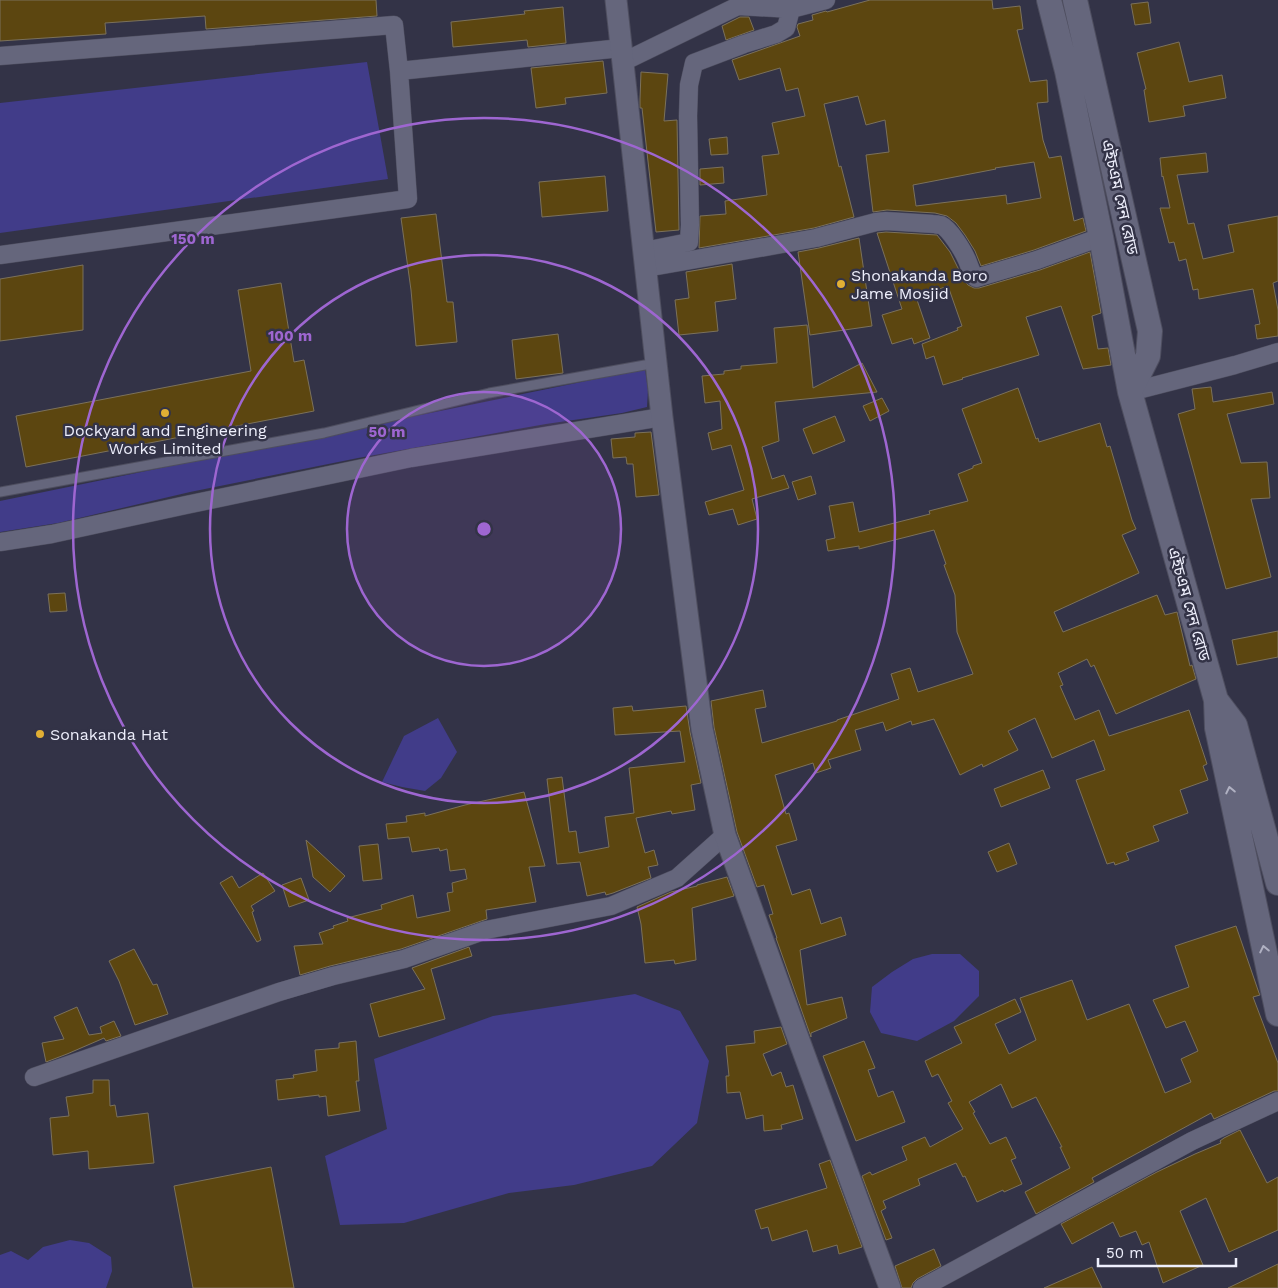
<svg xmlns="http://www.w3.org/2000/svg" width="1278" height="1288" viewBox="0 0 1278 1288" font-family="'Work Sans','Noto Sans Bengali',sans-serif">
  <rect width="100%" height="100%" fill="#333347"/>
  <path fill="#413c89" d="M367,62L388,179L0,233V103Z
    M645,369L648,390L647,407L622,413L546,424L358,458L190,492L58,523L0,532V501Z
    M438,718L457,752L441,778L425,791L402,787L382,782L404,736Z
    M932,954H960L979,971V996L954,1021L917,1041L881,1033L870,1012L872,987L892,972L913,959Z
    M635,994L680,1011L709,1061L697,1123L652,1166L574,1185L509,1193L404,1223L340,1225L325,1156L387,1129L374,1059L493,1016Z
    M70,1240L89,1243L111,1257L112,1271L106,1288H0V1255L11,1251L28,1260L43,1247Z"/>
  <path fill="#5c4610" stroke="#7b715b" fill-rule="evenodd" d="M0,0H376L377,16L206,29L205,16L105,23L106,34L0,41Z
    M870,0H992L993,9L1020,6L1023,29L1017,30L1030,82L1047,80L1048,102L1037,103L1043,140L1049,158L1061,156L1074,221L1083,218L1086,231L1034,250L981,266L975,251L965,235L956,223L947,216L935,213L887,210L873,212L866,155L889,152L885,120L866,125L858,96L824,104L839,167L841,166L854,217L814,228L699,248L700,216L726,214L725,201L767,195L762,156L779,154L772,123L805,116L798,88L786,91L780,68L739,80L732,60L800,36L797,27L798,24L813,20L812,15L826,11L827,12ZM1034,162L1041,198L1007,204L1006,195L916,206L913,185L996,169L995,168Z
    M1148,2L1151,23L1135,25L1131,4Z
    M563,7L566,43L528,47L527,40L453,47L451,22L525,14L524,11Z
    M740,17H749L754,30L726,40L722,26Z
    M1179,42L1189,82L1222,75L1226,98L1183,106L1185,116L1149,122L1144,90L1146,89L1137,53Z
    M603,61L607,93L565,98L566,104L536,108L531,68Z
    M641,72L668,74L664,121L677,120L679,230L656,232L642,108H640V99Z
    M727,137L728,154L711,155L709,139Z
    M1206,153L1208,172L1177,175L1188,224L1194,223L1203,259L1234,252L1228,225L1278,216V281L1273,283L1278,310V336L1257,339L1255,325L1260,324L1253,289L1199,299L1198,289L1193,290L1186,259L1179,261L1174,242L1169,243L1160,208H1170L1163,176L1162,177L1160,158Z
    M723,167L724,183L700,185V169Z
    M605,176L608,211L542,217L539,182Z
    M436,214L447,302H453L457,342L416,346L411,290L401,218Z
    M886,232L937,235L950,252L964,280L968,285L974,288H979L1040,270L1090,252L1101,313L1092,316L1098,349L1108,348L1111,365L1083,369L1061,306L1026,317L1039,355L962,378L963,379L943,385L934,356L926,359L922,344L958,330L957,328L962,326L948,286L916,297L930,338L914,344L912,338L892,344L882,315L902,309L877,233Z
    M859,238L872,326L810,335L798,252L819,248Z
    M732,264L736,299L715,302L718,331L679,335L675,300L689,298L686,272Z
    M83,265V330L0,341V279Z
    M281,283L294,362L304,360L314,411L26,467L16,416L251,371L238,290Z
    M807,325L813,388L862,363L877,392L775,402L779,441L762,447L772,479L784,475L789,488L752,499L757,519L738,525L733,509L709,515L705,502L744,490L731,445L712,450L708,433L722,429L720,401L705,403L702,376L724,374V371L741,369V366L777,363L774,328Z
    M558,334L563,373L516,379L512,340Z
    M1211,387L1213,402L1272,392L1274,404L1227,414L1241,463L1267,462L1270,498L1251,499L1271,577L1226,589L1178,414L1195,409L1192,389Z
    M1018,388L1036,439L1038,438L1039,442L1100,423L1107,447L1110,446L1132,520L1136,529L1122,535L1139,573L1054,612L1063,632L1157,595L1165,615L1177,612L1190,666L1192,665L1196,679L1116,714L1094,665L1091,667L1087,659L1058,673L1063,685L1060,686L1075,720L1099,710L1109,736L1189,710L1207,764L1203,766L1208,780L1180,790L1188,813L1153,826L1159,841L1126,853L1129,860L1115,865L1114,862L1107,864L1076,780L1105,770L1094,740L1052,758L1035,718L1008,731L1018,750L983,767L982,764L960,775L934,719L912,725L911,721L886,731L883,722L855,730L861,750L828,760L831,768L816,773L813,763L775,775L786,814L789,813L797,840L776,846L792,895L810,889L821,924L841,917L846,935L800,950L807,1005L842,997L847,1018L811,1033V1037L776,938H777L769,915L773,914L764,885L757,887L737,832L714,727L711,701L763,690L766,707L755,709L762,743L837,721V720L899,699L891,674L910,668L918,692L973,674L957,632L955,595L944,565L946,564L934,530L859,549V546L828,551L826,540L835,538L829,506L853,502L859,532L930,514L929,511L968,501L958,474L973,468V466L982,463L962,409Z
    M882,398L889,411L870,421L863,406Z
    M835,416L845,441L813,454L803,429Z
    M651,432L659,495L636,497L633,464H627L626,457L613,458L611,439L635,437V433Z
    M811,476L816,494L798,500L792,482Z
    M65,593L67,611L50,612L48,594Z
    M1278,631V657L1237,665L1232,640Z
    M632,706L633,711L686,706L690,732L701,783L691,785L695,810L672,814L671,811L636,818L645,853L654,850L658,865L648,867L651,878L613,893L606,895L605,892L587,896L580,862L557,864L547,779L562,777L569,832L576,831L579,853L609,847L605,817L634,813L629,768L685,762L680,731L615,735L613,708Z
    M1043,770L1050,788L1001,807L994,789Z
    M524,792L545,866L529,867L536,902L486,910L487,919L401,949L330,966L300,975L294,946L323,944L319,933L334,928L333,926L348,921L347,918L382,909L381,905L413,895L417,918L450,911L447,893L453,892L452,883L467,879L465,869L450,871L447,849L440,851L439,848L412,852L409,837L388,839L386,824L407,822L406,816L425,813V816L465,805Z
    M306,840L345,876L330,892L313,877Z
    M1009,843L1017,864L997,872L988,852Z
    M378,844L382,879L363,881L359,846Z
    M263,873L275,891L251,906L254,911L252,912L261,940L257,942L220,883L232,876L239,888Z
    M727,877L734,896L692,908L696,960L675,964L674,960L645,963L641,924L637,907L671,892L697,886V885Z
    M301,878L309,900L289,907L282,885Z
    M1236,926L1259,993L1260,995L1253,997L1278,1063V1091H1274L1214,1119L1211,1113L1092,1178L1094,1182L1036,1214L1025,1192L1070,1168L1060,1147H1062L1036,1097L1012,1108L1001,1084L969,1102L975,1112L973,1113L990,1144L1006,1137L1016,1158L1011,1160L1022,1184L1004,1192L1003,1190L977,1202L965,1176L963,1177L956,1163L918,1179L920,1185L883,1201L886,1208L881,1211L892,1238L886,1240L862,1176L870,1172L872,1175L907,1160L902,1147L925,1137L930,1147L963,1129L948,1103L952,1101L938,1074L932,1077L925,1061L962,1043L954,1027L1015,999L1021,1012L995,1024L1009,1054L1036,1040L1020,998L1072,980L1087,1020L1129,1004L1165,1093L1191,1082L1181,1059L1198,1051L1185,1021L1166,1028L1153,1000L1189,987L1175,946Z
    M469,947L472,956L431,969L445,1019L379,1037L370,1004L425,989L412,968Z
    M134,949L153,985L157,984L168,1014L135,1025L119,981L109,961Z
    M77,1007L89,1035L102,1033L100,1027L114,1021L121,1036L106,1041L104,1038L67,1054L46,1062L42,1043L64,1039L54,1017Z
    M781,1027L787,1044L763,1054L772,1076L781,1072L786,1087L793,1085L803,1119L781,1125L782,1129L764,1131L763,1115L746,1119L740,1092L727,1093L726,1076H729L726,1046L755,1043L754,1031Z
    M356,1041L359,1081H356L360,1111L328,1116L326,1096L319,1097V1095L278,1100L276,1080L294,1078L293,1075L317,1071L315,1050L339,1048V1043Z
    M864,1041L875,1068L868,1070L878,1097L893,1091L905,1122L856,1141L823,1056Z
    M93,1080H109L110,1106L115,1105L117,1117L148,1113L154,1163L89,1169L88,1151L53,1155L50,1118L69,1116L66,1097L93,1093Z
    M1240,1130L1267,1183L1278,1177V1230L1229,1252L1206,1198L1180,1211L1203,1265L1163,1283L1149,1242L1142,1245L1136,1231L1120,1237L1113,1222L1072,1244L1061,1224L1157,1172L1195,1154L1221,1143L1220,1141L1224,1138Z
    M830,1160L862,1247L839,1254L837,1245L813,1252L807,1230L772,1241L768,1227L761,1229L755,1210L827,1188L819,1164Z
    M271,1167L294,1288H193L174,1186Z
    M934,1249L941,1266L917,1279L913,1283L911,1288H902L895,1266Z
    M1278,1264V1288H1228Z
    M1092,1267L1102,1288H1044Z"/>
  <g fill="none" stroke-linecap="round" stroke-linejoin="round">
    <defs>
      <path id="service" d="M0,492L324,433L489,393L656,363"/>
      <path id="minor" d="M0,56L394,25L399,71L621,48
        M623,62L738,6L791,9L826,0
        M644,251L689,242L690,225L688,116L689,85L694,63L744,44L776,34L786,28L791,9
        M0,255L408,199L399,71
        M646,268L816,238L876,222L886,221L933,224C934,224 940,225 941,225C950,229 963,251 967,260C970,267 971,273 976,278L1037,260L1101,237
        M1130,392L1235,365L1278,352
        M0,542L52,534L186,505L411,458L662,417
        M34,1077L279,992L333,976L404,959L486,930L611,906L677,878L725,835
        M922,1288L1192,1141L1278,1101"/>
      <path id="tertiary" d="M616,0L662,417L702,729L725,835L796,1032L890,1288"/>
      <path id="secondary" d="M1049,0L1067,71L1101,237L1130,392L1216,700L1217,728L1278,1014
        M1075,0L1150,331L1148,356L1130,392
        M1216,700L1235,725L1278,883"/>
    </defs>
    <use href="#service" stroke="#4e4e5f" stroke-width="11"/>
    <use href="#minor" stroke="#4e4e5f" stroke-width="19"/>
    <use href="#tertiary" stroke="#4e4e5f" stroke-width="23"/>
    <use href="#secondary" stroke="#4e4e5f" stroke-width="26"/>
    <use href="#service" stroke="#65667c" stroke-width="9"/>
    <use href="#minor" stroke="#65667c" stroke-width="18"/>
    <use href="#tertiary" stroke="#65667c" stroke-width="21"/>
    <use href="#secondary" stroke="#65667c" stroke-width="24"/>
  </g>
  <defs><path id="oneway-chevron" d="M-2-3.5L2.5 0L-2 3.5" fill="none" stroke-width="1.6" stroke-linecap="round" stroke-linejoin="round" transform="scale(1.25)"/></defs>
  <g stroke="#b0b1c2">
    <use href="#oneway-chevron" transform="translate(1230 790) rotate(-102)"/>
    <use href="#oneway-chevron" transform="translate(1264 949) rotate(-102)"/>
  </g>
  <circle cx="484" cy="529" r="137" fill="#9e66d1" fill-opacity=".12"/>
  <g fill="none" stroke="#9e66d1" stroke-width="2.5">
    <circle cx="484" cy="529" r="137"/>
    <circle cx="484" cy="529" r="274"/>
    <circle cx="484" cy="529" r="411"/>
  </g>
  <g fill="#e1af34" stroke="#333347" stroke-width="2">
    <circle cx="841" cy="284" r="5"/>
    <circle cx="165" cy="413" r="5"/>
    <circle cx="40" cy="734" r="5"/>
  </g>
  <g text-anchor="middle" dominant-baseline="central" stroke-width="5" stroke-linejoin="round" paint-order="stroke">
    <g font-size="16" fill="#eeeffc" stroke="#333347">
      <text transform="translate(1120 197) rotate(77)">এইচএম সেন রোড</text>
      <text transform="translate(1189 604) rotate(74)">এইচএম সেন রোড</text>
    </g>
    <g font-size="16" fill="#eeeffc" stroke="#333347" text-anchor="start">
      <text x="851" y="275">Shonakanda Boro<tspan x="851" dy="18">Jame Mosjid</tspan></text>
      <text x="165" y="430" text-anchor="middle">Dockyard and Engineering<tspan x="165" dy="18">Works Limited</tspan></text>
      <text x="50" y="734">Sonakanda Hat</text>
    </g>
  </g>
  <circle cx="484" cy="529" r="8" fill="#9e66d1" stroke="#333347" stroke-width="2.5"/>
  <g font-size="15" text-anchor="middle" font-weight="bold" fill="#9e66d1" stroke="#333347" stroke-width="5" stroke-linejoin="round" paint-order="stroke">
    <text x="193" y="244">150 m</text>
    <text x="290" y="341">100 m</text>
    <text x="387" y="437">50 m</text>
  </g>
  <path d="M1098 1258v8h138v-8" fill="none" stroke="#eeeffc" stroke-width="2.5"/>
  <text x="1106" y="1258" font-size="15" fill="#eeeffc" stroke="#333347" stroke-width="4" paint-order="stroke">50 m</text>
</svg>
